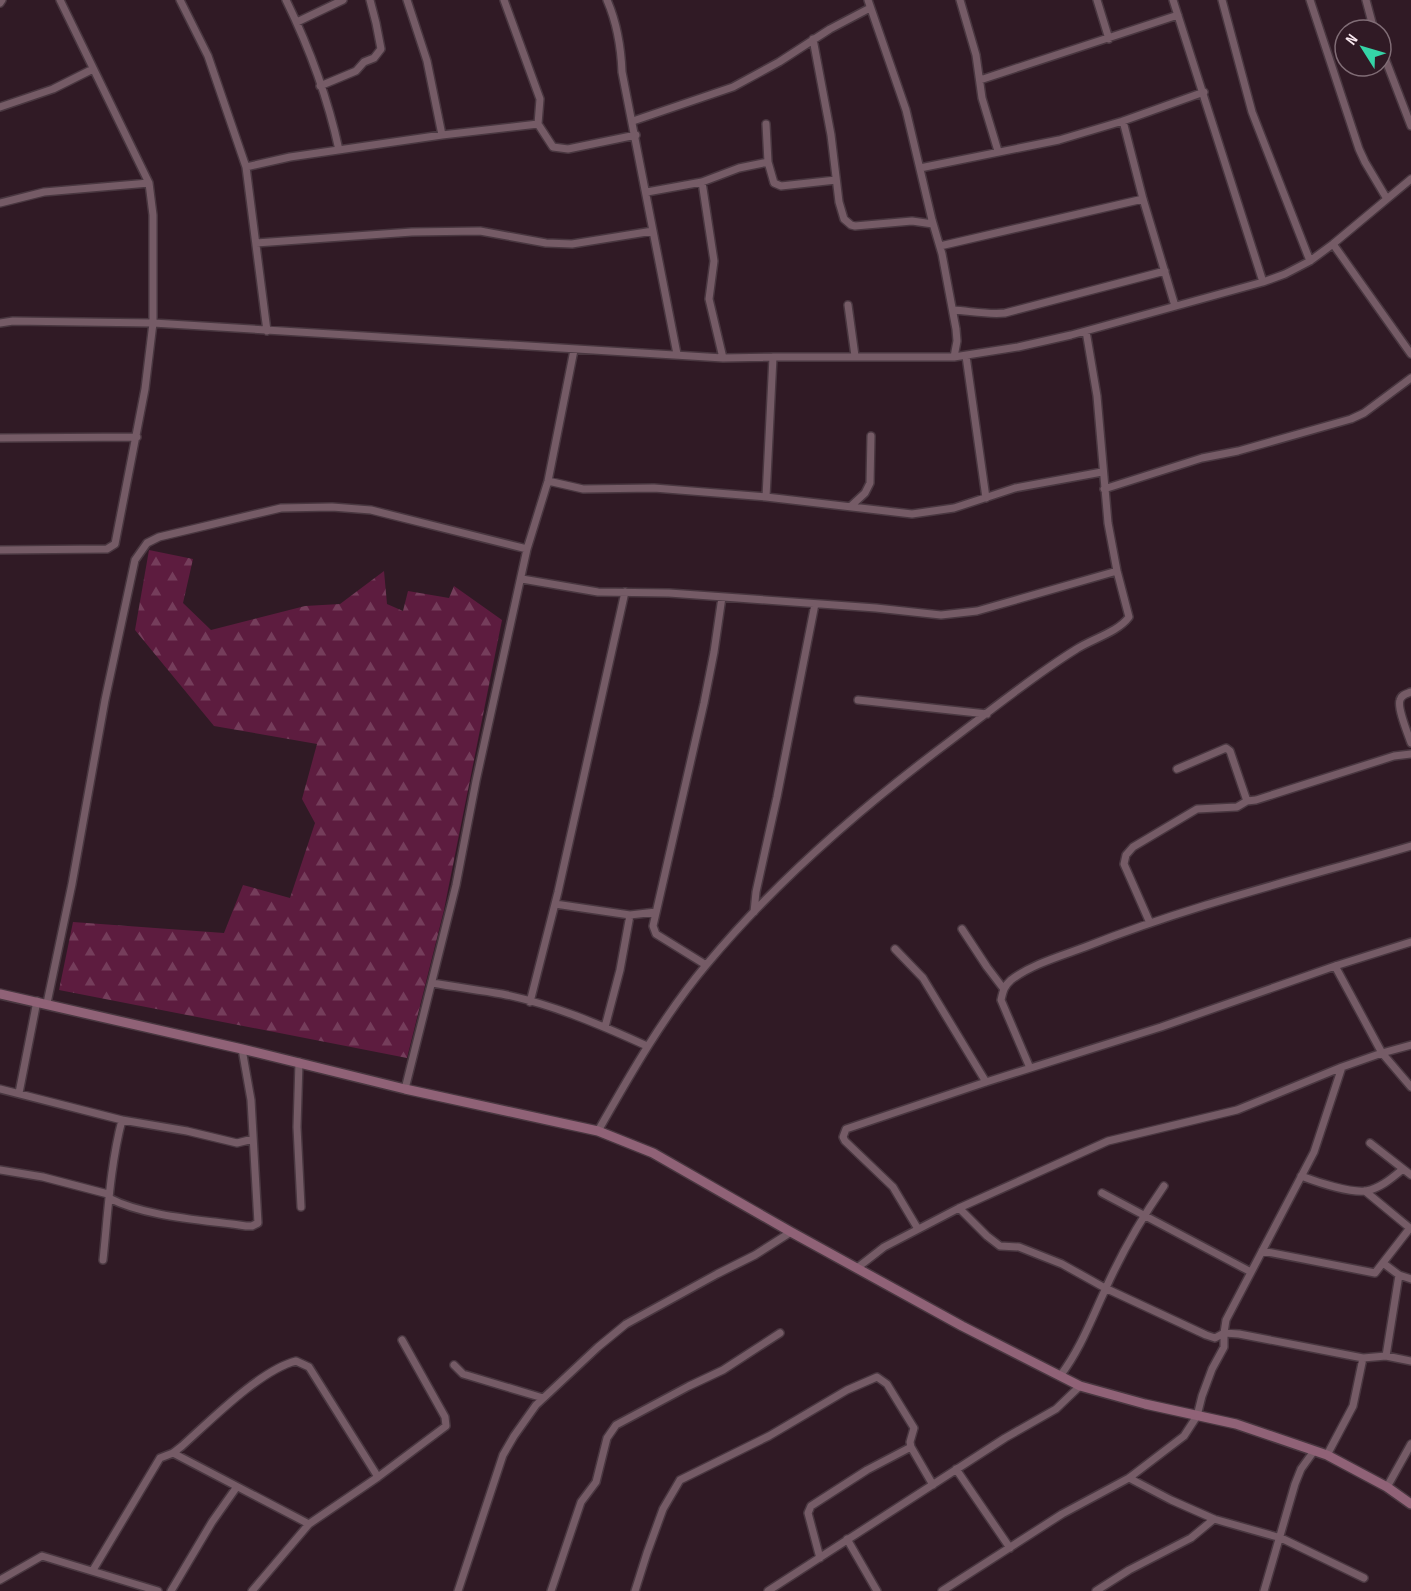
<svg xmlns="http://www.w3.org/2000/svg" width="1411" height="1591" viewBox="0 0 1411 1591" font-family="'Sofia Sans Condensed',sans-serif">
  <defs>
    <pattern id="forest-firs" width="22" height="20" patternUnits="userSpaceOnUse" patternTransform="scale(1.5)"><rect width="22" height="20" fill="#5d1c3f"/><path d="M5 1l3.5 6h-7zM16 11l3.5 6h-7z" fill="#753d5b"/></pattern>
  </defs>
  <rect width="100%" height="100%" fill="#301a25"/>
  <path fill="url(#forest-firs)" d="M149,550L193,559L183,603L211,630L305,606L340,604L384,571L387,604L403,611L408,591L449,598L454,586L502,620L444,910L407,1058L59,990L73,922L224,933L243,885L290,898L315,823L302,799L317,744L214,726L135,630Z"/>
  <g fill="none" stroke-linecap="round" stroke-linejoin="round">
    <defs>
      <path id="minor" d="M180,0L208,56L246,167L267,331
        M286,0C309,47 328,99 339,150
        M407,0L427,61L442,135
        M504,0L540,99L538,124L553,147L568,149L636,135
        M607,0C617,23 621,47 622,72L677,354
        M868,0L906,110L932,220L942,254L956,329L957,341L954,357
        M960,0L976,55L982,98L998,151
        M1097,0L1109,39
        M1173,0L1263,282
        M1222,0L1252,112L1310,261
        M1310,0L1359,149L1365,162L1387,199
        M1366,0L1374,30
        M0,3L2,0
        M297,22L343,0
        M813,39L831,135L839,202L844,219L851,225L855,226L912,221L933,224
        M1381,48L1411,126
        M980,80L1178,15
        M320,86L356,71L364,62L374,58L381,49L376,23L370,0
        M0,107L53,89L93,69
        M633,121L733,87L779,62L830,29L870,8
        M1123,121L1143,199L1175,306
        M766,124L768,162L774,183L781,186L836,180
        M246,167L290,157L442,135L538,124
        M920,168L1059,140L1123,121L1204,92
        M702,182L714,261L709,299L723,358
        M647,192L702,182L739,168L768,162
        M0,203L44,192L149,183
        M256,243L412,232L480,231L546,243L572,244L653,231
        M1333,244L1411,354
        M940,246L1143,199
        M848,305L855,356
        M953,310C970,311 989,315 1005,313L1165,271
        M0,323L13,321L153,323L723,358L773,357H954L1018,347L1071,335L1263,282L1285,274L1310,261L1333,244L1411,179
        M966,356L986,498
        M0,438L137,437
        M548,481L583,489L654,488L766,497L912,514L954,508L1015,488L1102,472
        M1104,489L1202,458L1238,451L1351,419L1364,413L1411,378
        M766,497L773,357
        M851,506L865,493L870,483L871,436
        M0,550L107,549L115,544L145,389L153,323V215L149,183L60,0
        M522,579L598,592L669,593L876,608L941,615L977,611L1117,571
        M1411,692C1406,694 1401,695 1400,700C1397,708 1408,734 1411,743
        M858,700L987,714
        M1177,769L1226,748L1230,751L1247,801
        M555,904L630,915L656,912
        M754,912L756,892L777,797L815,604
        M1150,923L1124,864L1126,855L1133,847L1197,809L1237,807L1247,801L1256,800L1394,756L1411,754
        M962,929L987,967L1003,988
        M895,949L923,978L986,1082
        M706,965L656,934L653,926L704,703L714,652L722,597
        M1335,966L1382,1053L1411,1087
        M432,983C455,987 479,990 502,994C552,1004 601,1025 647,1046
        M530,1002L558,892L625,592
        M47,1003L72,884L105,700L135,560L147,543L159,537L281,508L332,507L371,510L527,549
        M605,1027L620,970L630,915
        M299,1062L297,1127L301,1207
        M1030,1068L1001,1000C1003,991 1004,986 1011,980C1032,964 1061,956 1085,947C1191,905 1302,878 1411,846
        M0,1089L122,1120L187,1131L237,1143L253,1139
        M405,1089L456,885L476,781L527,549L548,481L574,350
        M19,1093L37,1001
        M598,1131C631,1073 664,1015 707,964C777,880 863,806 950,741C990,711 1033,676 1075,650C1091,639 1117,633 1129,617L1117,571L1108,523L1097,396L1086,331
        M1370,1143L1411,1175
        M0,1170L43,1177L108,1194
        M1301,1176C1317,1182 1350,1193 1366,1191C1381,1188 1392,1178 1403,1169
        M1365,1191L1411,1229
        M1102,1193L1251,1272
        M109,1198C145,1217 205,1220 246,1226H252L258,1223L251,1100L242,1049
        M959,1208L987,1236L1000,1246L1019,1247L1062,1264L1105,1288L1206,1335L1215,1338L1224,1333L1239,1334L1363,1358L1386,1356L1411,1361
        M918,1229L893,1187L845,1141L843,1137L846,1129L986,1082L1161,1027L1335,966L1411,942
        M1262,1251L1375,1273L1410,1228
        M103,1260C108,1213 110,1166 122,1120
        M1383,1263L1399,1275L1411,1279
        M857,1268L884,1247L959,1208L1108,1141L1237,1110L1342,1067L1382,1053L1411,1045
        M1386,1356L1399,1275
        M454,1365L463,1374L543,1398
        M1060,1376C1080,1350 1091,1320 1105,1290C1121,1254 1141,1219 1164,1186
        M173,1453L309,1524
        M1327,1455L1353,1406L1363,1358
        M956,1469L1010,1548
        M1129,1478L1171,1500L1214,1519L1281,1538L1364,1578
        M1387,1487L1411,1444
        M847,1539L877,1591
        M820,1558L808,1513L811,1506L867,1470L911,1447
        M93,1570L160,1458L173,1453L182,1446C210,1421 260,1370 296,1361L309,1367L378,1477
        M0,1580L42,1556L158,1591
        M171,1591L212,1522L236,1488
        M252,1591L309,1524L378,1477L446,1426L445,1417L402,1340
        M458,1591L503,1455L514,1436L536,1405L598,1347L626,1324L717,1274L755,1255L791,1232
        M551,1591L581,1502L596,1482L607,1438L616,1425L689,1386L723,1370L780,1333
        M635,1591L647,1553L663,1509L680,1480L769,1436L847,1390L877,1377L887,1384L914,1428L910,1442L911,1447L933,1485
        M768,1591L1005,1438L1056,1409L1080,1386
        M942,1591L1062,1514L1129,1478L1184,1436L1197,1416L1202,1396L1212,1369L1224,1347V1333L1226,1320L1314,1152L1342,1067
        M1096,1591L1129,1570L1191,1538L1214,1519
        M1264,1591L1295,1484L1301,1469L1314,1451"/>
      <path id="secondary" d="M0,994L242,1049L405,1089L598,1131L653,1153L791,1232L962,1326L1080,1386L1145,1404L1236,1424L1327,1455L1387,1487L1411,1504"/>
    </defs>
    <use href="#minor" stroke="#493740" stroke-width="10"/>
    <use href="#secondary" stroke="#493740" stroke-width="12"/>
    <use href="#minor" stroke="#755b66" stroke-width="7"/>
    <use href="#secondary" stroke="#906277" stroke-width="9"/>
  </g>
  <g transform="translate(1363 48) rotate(307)"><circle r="28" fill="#301a25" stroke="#806d76" stroke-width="1.5"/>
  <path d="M0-4.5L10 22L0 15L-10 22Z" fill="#35d4a7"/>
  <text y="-9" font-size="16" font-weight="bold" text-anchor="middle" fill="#f9e9f0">N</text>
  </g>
</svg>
